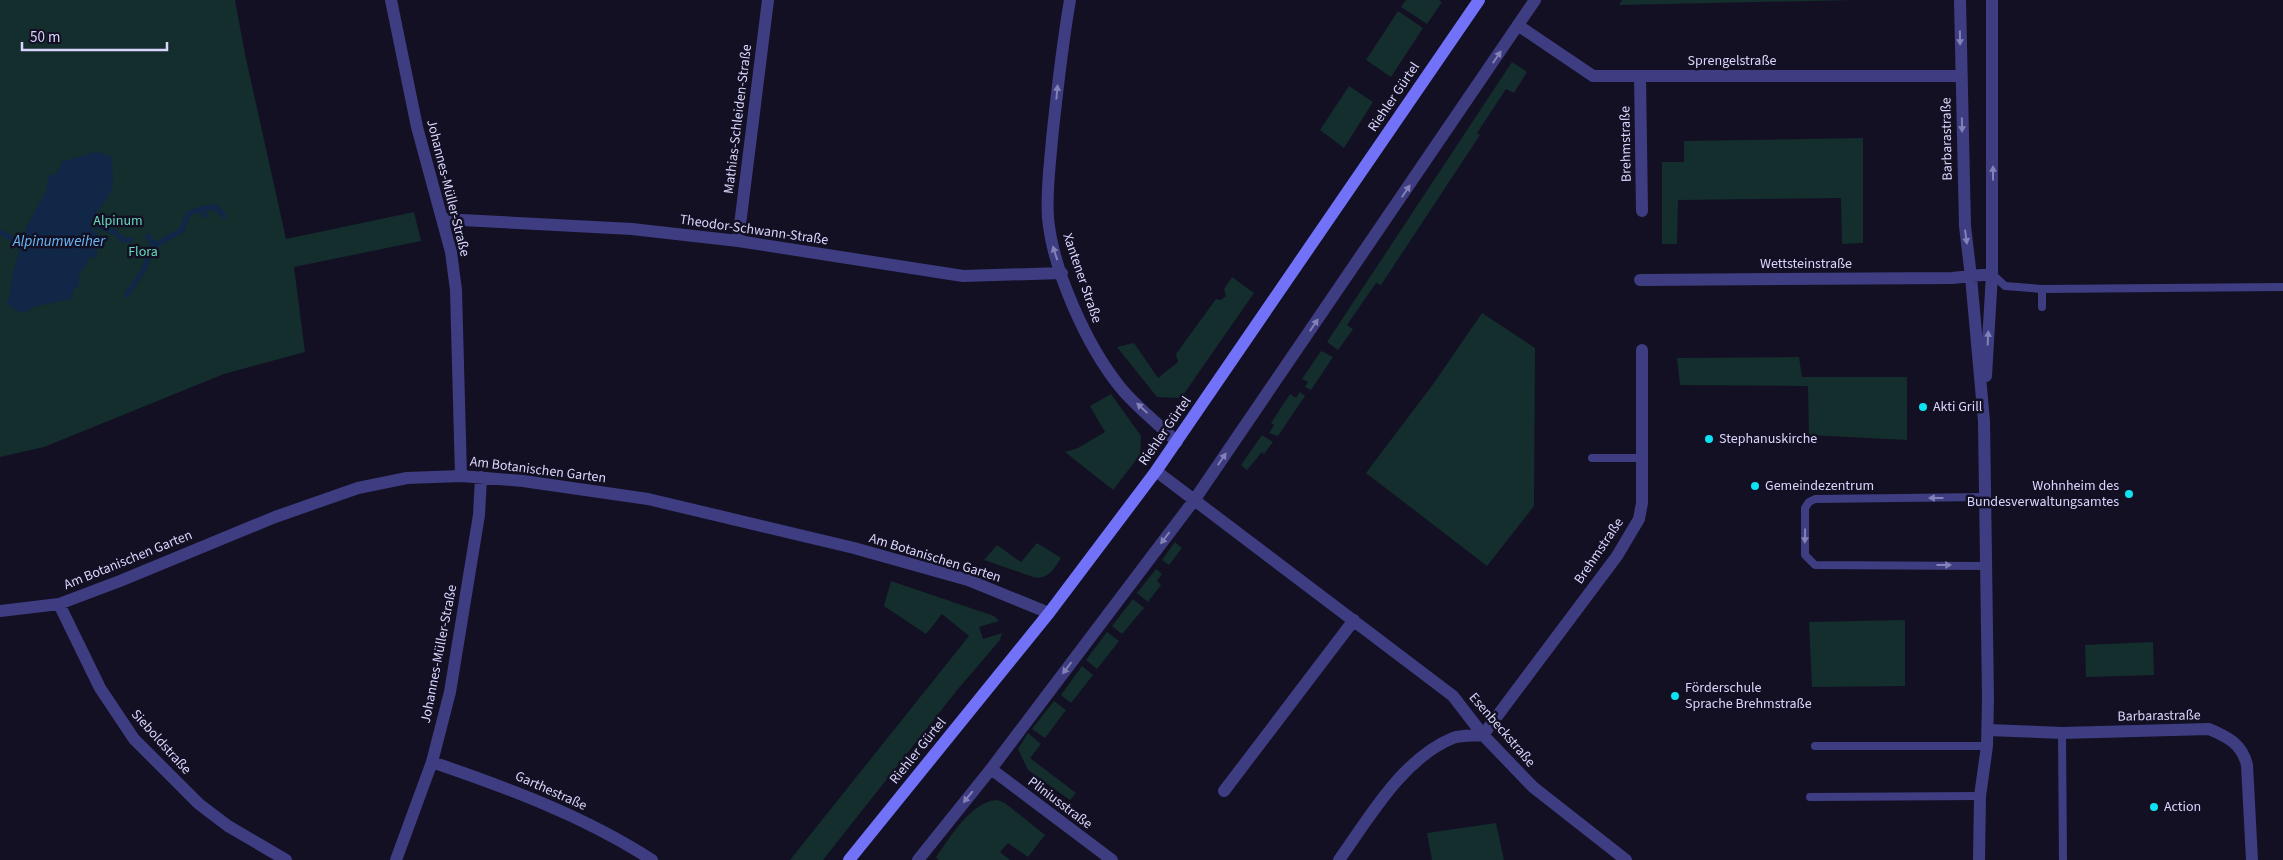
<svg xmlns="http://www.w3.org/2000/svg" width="2283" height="860" viewBox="0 0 2283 860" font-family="'Source Sans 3',sans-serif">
  <rect width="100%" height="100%" fill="#131024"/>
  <path fill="#132e2c" d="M0,0H235L245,54L286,239L414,212L421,241L294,267L305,352L224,374L44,447L0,457Z
    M1406,0H1439L1442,2L1427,24L1401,7Z
    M1622,0H1856L1619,5Z
    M1398,11L1423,28L1391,77L1366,60Z
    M1512,62L1527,72L1514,93L1506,89L1477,133L1480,135L1381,285L1376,283L1347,325L1353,329L1338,350L1327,342Z
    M1349,86L1373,102L1344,148L1320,130Z
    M1863,138V243L1842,244L1841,198L1678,200L1677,244H1662V162H1684V141Z
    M1232,277L1254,293L1181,398L1157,397L1117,347L1134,343L1158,378L1178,362L1176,354L1216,299L1221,300L1226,296L1224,289Z
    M1482,313L1535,348L1534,506L1487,566L1366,473L1434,383Z
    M1321,351L1333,357L1311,390L1305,387L1308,382L1302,379Z
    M1799,357L1802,377H1907V440L1809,435L1808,386L1680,385L1677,358Z
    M1300,392L1305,396L1278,436L1269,433L1274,425L1271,423L1290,394L1296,398Z
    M1111,394L1141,436L1140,455L1113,490L1065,452L1078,448L1105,432L1090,406Z
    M1262,435L1273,442L1264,454L1262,452L1247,470L1241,465Z
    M1175,542L1182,548L1169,565L1162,560Z
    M1037,543L1061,558C1054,569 1047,581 1033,577L984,560L997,545L1021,562Z
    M1156,569L1162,574L1157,581L1161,585L1148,602L1137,593Z
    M891,581L994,616L999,621L979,627L983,639L1002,633L1000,640L958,689L823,860H790L969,636L942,614L926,634L884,606Z
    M1133,599L1144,608L1122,634L1112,626Z
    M1905,620V686L1812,687L1809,622Z
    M1107,632L1119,641L1097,669L1086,660Z
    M2153,642L2154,675L2086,677L2085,645Z
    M1082,666L1093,675L1071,703L1061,695Z
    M1054,701L1066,710L1045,738L1032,729Z
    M1028,733L1041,744L1030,758L1076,793L1070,800L1028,770L1018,749Z
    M997,800L1005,803L1045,835L1028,857L1008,843L1000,852L1010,860H939L936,857C950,838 971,801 997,800Z
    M1496,823L1504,860H1432L1427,833Z"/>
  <path fill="#112747" d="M96,152L108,155L112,158C111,170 116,181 110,193C105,205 89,216 93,231H96L100,239L97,242V257L89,258L88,264L79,274V286L74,289L71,299L33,307L27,312L17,311L6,303L10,295L12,276L26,227L46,191L49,175H55L64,160C71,161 87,154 96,152Z"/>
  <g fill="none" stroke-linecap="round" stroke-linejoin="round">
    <path stroke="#112747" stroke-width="5.5" d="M200,209L205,215
      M94,224L116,233L123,240H130
      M0,232L21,243
      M148,236L155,248
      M127,295L144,269L152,250L159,243L182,230L188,214L200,209L216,207L224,216"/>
    <path stroke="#3e3d81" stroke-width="8" d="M1992,274L2005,286L2042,289L2283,287
      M2042,307V289
      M1592,458H1641
      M1985,497L1815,499L1809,502L1805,508V555L1815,565L1986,566
      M2062,733L2063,860
      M1815,746H1987
      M1810,797L1980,796"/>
    <path stroke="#3e3d81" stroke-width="12" d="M391,0L417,127L451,252L456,290L461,476
      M1070,0C1062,46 1057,92 1052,139C1050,165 1046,192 1048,218C1053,271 1087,346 1120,387C1136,407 1159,424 1177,442
      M1960,0L1965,226L1971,277L1984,421L1988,699L1987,746L1980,796L1979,860
      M1519,26L1593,76H1961
      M1640,76L1642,211
      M442,219L632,229L738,241L963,276L1062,273
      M738,241L768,0
      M1640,280L1952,278L1992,274
      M1986,376L1992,274V0
      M1156,471L1453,696L1483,735L1533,787L1626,860
      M59,604L100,688L134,739L199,804L228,826L286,860
      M0,611L59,604L120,581L275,517L358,488L407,478L461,476L523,481L648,499L854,548L968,580L1049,613
      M1988,730L2062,733L2209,729C2228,737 2242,744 2247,765L2252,860
      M432,762C508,788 584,816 652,860
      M991,769L1112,860
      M1224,791L1354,620
      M396,860L432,762L450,692L479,515L481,477
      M918,860L991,769L1195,499L1535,0
      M1339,860C1369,818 1403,758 1453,738C1461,735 1474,736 1483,735L1617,556L1639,519L1642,503V350"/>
    <path stroke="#7172f8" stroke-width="12" d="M849,860L1049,613L1156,471L1479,0"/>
  </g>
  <defs><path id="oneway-solid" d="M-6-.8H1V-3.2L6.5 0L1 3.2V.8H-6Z" transform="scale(1.25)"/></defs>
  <g fill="#8481b9">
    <use href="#oneway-solid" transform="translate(1960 38) rotate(89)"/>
    <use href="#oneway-solid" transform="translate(1497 57) rotate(-56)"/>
    <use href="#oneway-solid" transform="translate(1057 92) rotate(-85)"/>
    <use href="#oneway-solid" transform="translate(1962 125) rotate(89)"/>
    <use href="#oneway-solid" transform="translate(1993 173) rotate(-90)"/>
    <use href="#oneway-solid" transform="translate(1406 191) rotate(-56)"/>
    <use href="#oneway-solid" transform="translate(1966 237) rotate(82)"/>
    <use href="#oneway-solid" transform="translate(1055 253) rotate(-108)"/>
    <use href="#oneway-solid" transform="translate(1314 325) rotate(-56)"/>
    <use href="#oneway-solid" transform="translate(1988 338) rotate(-87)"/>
    <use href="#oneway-solid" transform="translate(1142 408) rotate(-137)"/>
    <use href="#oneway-solid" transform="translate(1222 459) rotate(-56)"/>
    <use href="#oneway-solid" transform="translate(1936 498) rotate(180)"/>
    <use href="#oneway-solid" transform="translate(1805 536) rotate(91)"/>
    <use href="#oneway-solid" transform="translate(1165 538) rotate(127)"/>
    <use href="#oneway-solid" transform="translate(1944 565)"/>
    <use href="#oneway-solid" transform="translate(1067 668) rotate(127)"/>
    <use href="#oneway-solid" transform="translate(968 797) rotate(129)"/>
  </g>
  <g fill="#0de2f2" stroke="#131024" stroke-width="2">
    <circle cx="1923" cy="407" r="5"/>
    <circle cx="1709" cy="439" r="5"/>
    <circle cx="1755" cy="486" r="5"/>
    <circle cx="2129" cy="494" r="5"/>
    <circle cx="1675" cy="696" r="5"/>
    <circle cx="2154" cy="807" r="5"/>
  </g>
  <g text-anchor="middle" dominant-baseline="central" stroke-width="5" stroke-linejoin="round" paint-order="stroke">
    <g font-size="14" fill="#d9d5fd" stroke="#131024">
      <text x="1732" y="61">Sprengelstraße</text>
      <text transform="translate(1394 97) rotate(-56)">Riehler Gürtel</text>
      <text transform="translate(738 119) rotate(-83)">Mathias-Schleiden-Straße</text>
      <text transform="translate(1947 139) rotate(-91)">Barbarastraße</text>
      <text transform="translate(1626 144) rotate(-91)">Brehmstraße</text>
      <text transform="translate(448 188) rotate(76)">Johannes-Müller-Straße</text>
      <text transform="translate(754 230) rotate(8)">Theodor-Schwann-Straße</text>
      <text x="1806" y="264">Wettsteinstraße</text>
      <text transform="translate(1082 278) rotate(71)">Xantener Straße</text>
      <text transform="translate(1165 431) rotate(-55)">Riehler Gürtel</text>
      <text transform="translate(538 470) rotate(7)">Am Botanischen Garten</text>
      <text transform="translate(1599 551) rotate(-56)">Brehmstraße</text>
      <text transform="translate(935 558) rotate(17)">Am Botanischen Garten</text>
      <text transform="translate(128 560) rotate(-22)">Am Botanischen Garten</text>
      <text transform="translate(439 654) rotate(-79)">Johannes-Müller-Straße</text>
      <text transform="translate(2159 716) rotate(-1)">Barbarastraße</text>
      <text transform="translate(1502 730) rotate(49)">Esenbeckstraße</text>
      <text transform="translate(161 742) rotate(48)">Sieboldstraße</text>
      <text transform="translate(918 751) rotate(-51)">Riehler Gürtel</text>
      <text transform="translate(551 791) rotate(24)">Garthestraße</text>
      <text transform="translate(1060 803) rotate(37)">Pliniusstraße</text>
    </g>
    <g font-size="14" fill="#65d9b9" stroke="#131024">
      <text x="118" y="221">Alpinum</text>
      <text x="143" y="252">Flora</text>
    </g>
    <g font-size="14" fill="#d9d5fd" stroke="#131024" text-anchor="start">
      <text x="1933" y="407">Akti Grill</text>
      <text x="1719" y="439">Stephanuskirche</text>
      <text x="1765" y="486">Gemeindezentrum</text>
      <text x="2119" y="486" text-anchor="end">Wohnheim des<tspan x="2119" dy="16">Bundesverwaltungsamtes</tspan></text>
      <text x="1685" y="688">Förderschule<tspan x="1685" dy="16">Sprache Brehmstraße</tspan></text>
      <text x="2164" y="807">Action</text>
    </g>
    <g font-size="15" font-style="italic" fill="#69baf7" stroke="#131024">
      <text x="59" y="241">Alpinumweiher</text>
    </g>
  </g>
  <path d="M22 42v8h145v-8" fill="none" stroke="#d9d5fd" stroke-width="2.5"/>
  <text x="30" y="42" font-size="15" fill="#d9d5fd" stroke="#131024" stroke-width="4" paint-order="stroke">50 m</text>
</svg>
